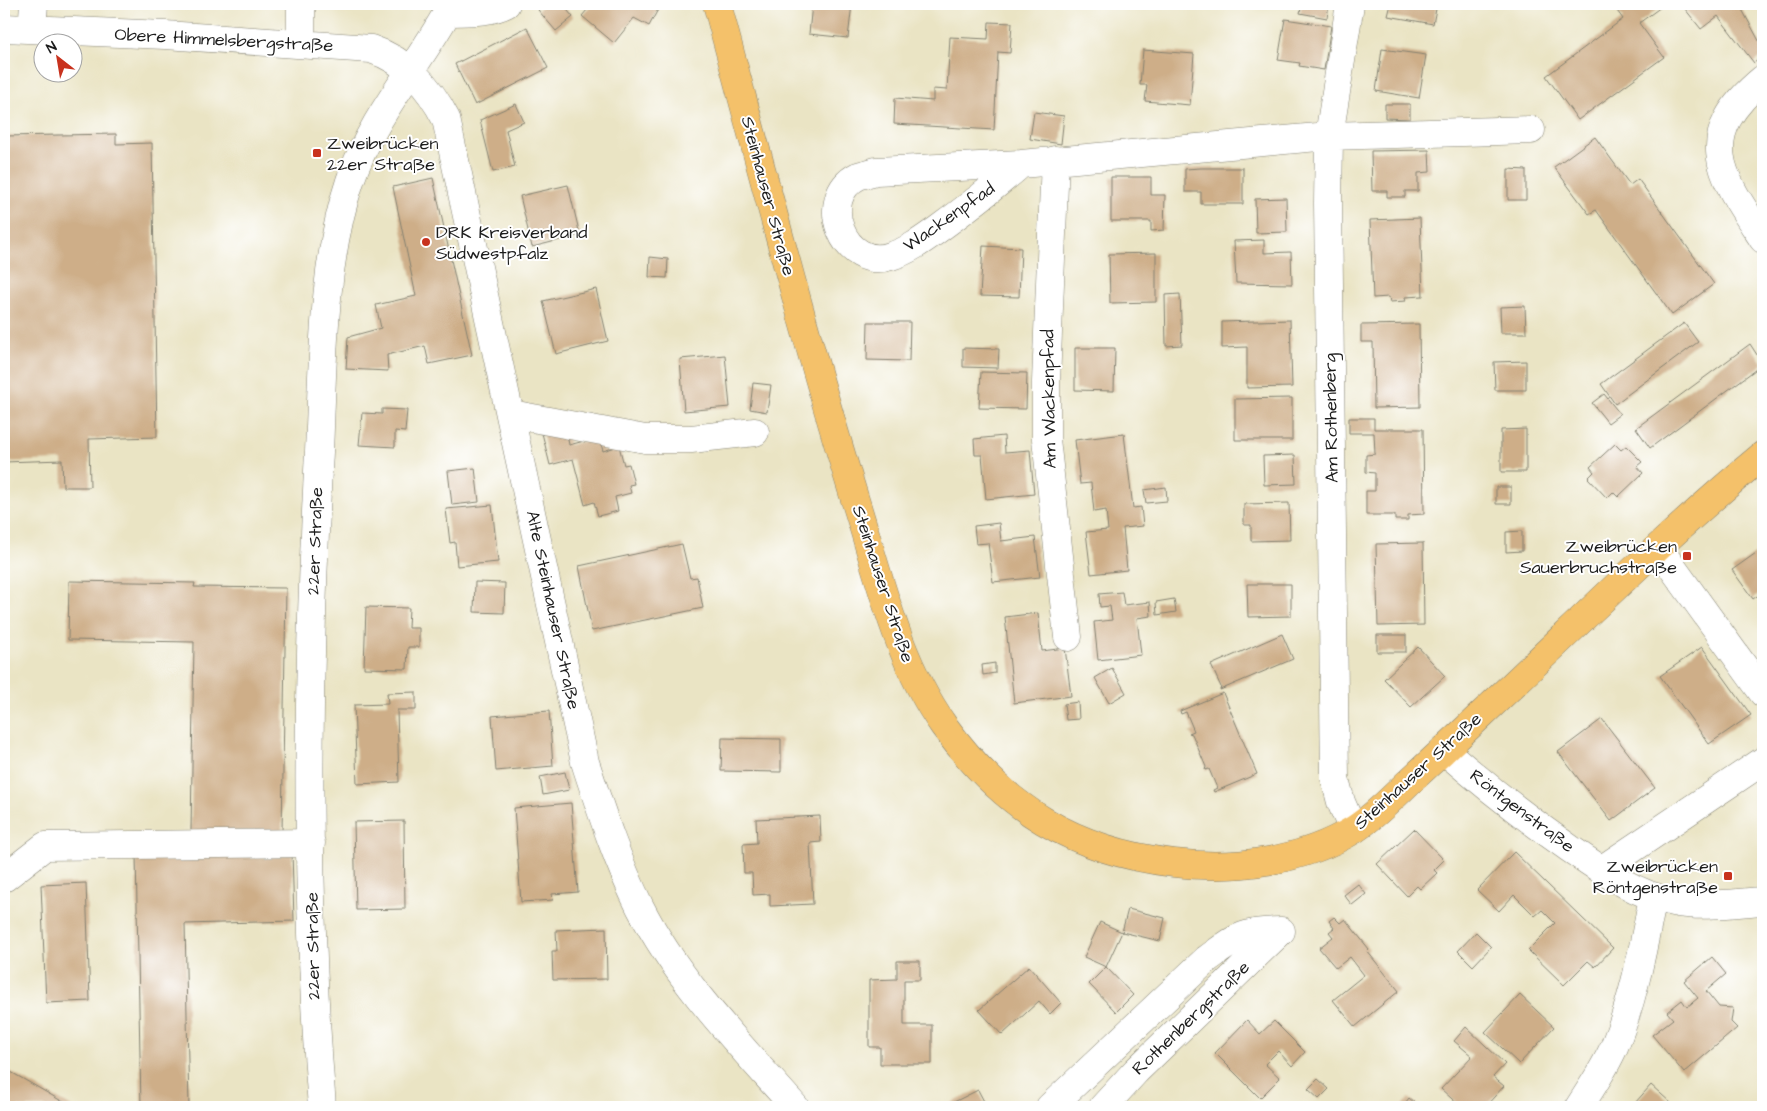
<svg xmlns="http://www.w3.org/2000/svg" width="1767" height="1111" viewBox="0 0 1767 1111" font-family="'Architects Daughter',sans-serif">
  <rect width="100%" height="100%" fill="#fff"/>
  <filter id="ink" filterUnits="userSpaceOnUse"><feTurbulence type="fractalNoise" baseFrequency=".02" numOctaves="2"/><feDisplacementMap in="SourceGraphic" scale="10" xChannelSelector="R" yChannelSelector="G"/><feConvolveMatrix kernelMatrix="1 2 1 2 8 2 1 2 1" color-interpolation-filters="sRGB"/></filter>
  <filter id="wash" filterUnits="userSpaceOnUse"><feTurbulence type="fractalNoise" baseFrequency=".0096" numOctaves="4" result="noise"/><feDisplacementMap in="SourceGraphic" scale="20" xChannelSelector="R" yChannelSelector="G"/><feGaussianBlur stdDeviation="1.12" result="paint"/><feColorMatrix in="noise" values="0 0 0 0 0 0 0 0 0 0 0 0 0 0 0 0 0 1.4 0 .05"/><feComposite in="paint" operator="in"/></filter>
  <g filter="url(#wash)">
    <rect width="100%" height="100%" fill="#eae4c4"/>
    <g id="blocks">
      <path fill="#ceae88" d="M545,4H562L573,17L556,31L538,10Z
        M592,4H661L649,26L634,18L614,43L582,16Z
        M812,4H852L848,38L809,34Z
        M1302,4H1329L1327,18L1300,13Z
        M1391,4H1437L1433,24L1388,16Z
        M1612,4H1665L1639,23L1664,57L1578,120L1546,76L1623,19Z
        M1681,4H1739L1763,48V56L1754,63L1718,16L1701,29Z
        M1285,19L1331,26L1324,70L1299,66L1300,63L1278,60Z
        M989,22L1012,23L1010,53L998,52L994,130L894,124L895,98L933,101V89L947,90L950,37L988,39Z
        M527,27L548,68L475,105L455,64Z
        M1382,49L1426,55L1419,98L1376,91Z
        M1143,50L1194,54L1190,105L1145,101L1147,85H1140Z
        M516,104L524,122L506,130L515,167L493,172L480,120Z
        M1385,104H1410V119L1385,118Z
        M1034,112L1064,116L1061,144L1030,139Z
        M116,134V144L152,143L157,437L89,439L90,487H63L62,460L4,462V136Z
        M1595,137L1630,185L1638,179L1714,284L1672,315L1596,210L1589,214L1554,167Z
        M1429,150L1430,172L1418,173V191H1405V197H1387V191H1372L1371,151Z
        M1201,168H1243V204H1201V192H1185V169Z
        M1508,169L1526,170V200H1508Z
        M1111,177H1151V195H1165L1164,230L1151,231V221H1111Z
        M433,178L472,355L429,364L425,346L387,355L388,371L346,369L348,337L381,328L376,305L416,296L393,187Z
        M568,185L580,235L532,247L520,196Z
        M1286,198L1287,232L1256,233L1255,199Z
        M1420,218L1423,296L1405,297L1406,301L1390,302L1389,297L1373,298L1370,220Z
        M1264,240V253L1291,252L1292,284L1236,283L1234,241Z
        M983,246L1021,248L1019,297L980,296Z
        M1156,253V302L1110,303L1109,254Z
        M650,257L668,259L667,278L649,277Z
        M596,289L608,341L556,354L543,301Z
        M1180,294L1182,345L1166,346L1165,295Z
        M1525,306L1526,333H1501L1500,307Z
        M1290,320L1292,387L1247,388V347L1222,348V322Z
        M868,322H910L909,361L867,360Z
        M1684,323L1698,342L1615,404L1601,384Z
        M1419,324L1420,407L1374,408L1373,342H1361V325Z
        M1750,344L1763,364L1650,448L1636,428Z
        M963,348L999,349L998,368L963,367Z
        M1075,348H1115L1114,391L1075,390Z
        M725,355L730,407L684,411L680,359Z
        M1526,361V390H1495L1494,362Z
        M981,372L1027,373L1026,409L979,408Z
        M753,383L771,385L767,412L750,409Z
        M1604,394L1620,414L1608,423L1592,403Z
        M1292,398V440H1235V399Z
        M382,409L407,410L405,432L395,431V447L359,445L362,413L382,414Z
        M1349,418H1374V429H1423L1424,514L1408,515V520H1395V515H1366V491H1375V473L1366,472V455L1375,454L1374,433H1349Z
        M541,429L567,434L569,445L599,437L603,451L619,446L624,465L629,464L634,484L629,485L631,493L615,497L618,511L598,516L594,502L585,505L573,459L550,465Z
        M1526,429V472H1501V430Z
        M1124,434L1133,508L1141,507L1143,526L1123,528L1127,570L1091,574L1086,532L1108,530L1106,510L1094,512L1091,483L1080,484L1075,440Z
        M1004,436L1005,452L1030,450L1034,494L986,499L982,455H975L974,439Z
        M1615,444L1621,450L1626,446L1642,462L1637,466L1643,473L1618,497L1613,492L1607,498L1588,478L1594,472L1590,467Z
        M1295,455L1296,484L1264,485L1263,456Z
        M475,468L479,502L452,505L448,471Z
        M1166,487L1167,501L1146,503L1144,490Z
        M1496,487H1511V504H1496Z
        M1289,503L1290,540L1251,541V525H1244V504Z
        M492,505L498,562L457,566L455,542L450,543L446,509Z
        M999,523L1001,541L1035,537L1040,577L993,582L988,543L976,544L974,526Z
        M1522,531V551L1506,552V532Z
        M1423,543L1424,625L1378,626L1376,544Z
        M682,544L690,578L697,577L703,608L592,631L579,566Z
        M1763,548V592L1753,599L1732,570Z
        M69,581L195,583L194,587L286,588L282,832L191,831L194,642L68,640Z
        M475,582L505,583L504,613L474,612Z
        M1247,584H1291V616L1248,617Z
        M1122,592L1124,605L1150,602L1151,616L1137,618L1141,655L1098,660L1094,622L1112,620L1110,606L1100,607L1099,594Z
        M1174,599L1176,612L1157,615L1156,602Z
        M366,607L409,608L408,628H419V647H408L407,669L364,668Z
        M1038,613L1042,651L1065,648L1071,696L1014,703L1005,617Z
        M1282,634L1293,659L1220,690L1221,687L1211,665Z
        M1377,635H1406V652H1377Z
        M1418,647L1445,676L1411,707L1384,679Z
        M1702,647L1751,715L1709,744L1660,676Z
        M995,663V673L983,675L982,665Z
        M1112,668L1126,693L1109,703L1095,678Z
        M416,692V710H397L399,782L357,784L354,705L388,704L387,693Z
        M1223,693L1257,774L1214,792L1213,790L1217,788L1209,769L1205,770L1206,767L1192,734L1189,733L1194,731L1186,712L1181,714L1180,711Z
        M1078,702L1079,719L1066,720L1064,704Z
        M549,711L553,766L496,771L492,716Z
        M1602,719L1655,788L1611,821L1558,752Z
        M722,738L781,739V772L721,771Z
        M565,772L569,790L543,795L540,777Z
        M571,803L578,892L552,894L553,900L521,902L514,808Z
        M820,816L821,842L810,843L813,904L770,906V894L753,895L752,873H744L743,844L757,843L756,819Z
        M404,821L405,909L356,910L354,822Z
        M1414,829L1444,860L1434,870L1437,873L1420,889L1417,886L1407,896L1377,864Z
        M292,851L294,921L185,924L189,1107H141L136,855Z
        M1514,852L1613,948L1595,967L1588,961L1564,985L1528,950L1555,923L1542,910L1535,916L1514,895L1499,911L1477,890Z
        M86,883L90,1001L46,1003L41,885Z
        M1358,884L1366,894L1352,905L1344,895Z
        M1128,909L1165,918L1160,941L1122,932L1106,967L1133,995L1116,1012L1089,984L1106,967L1084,957L1100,922L1122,932Z
        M1334,917L1340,923L1345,919L1369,949L1367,951L1399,991L1355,1027L1333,1000L1364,975L1350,957L1336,968L1319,948L1333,937L1329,932L1334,928L1329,921Z
        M606,928L607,979L553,980L552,951H557L556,930Z
        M1476,932L1491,947L1473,966L1458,951Z
        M1712,957L1726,974L1706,991L1719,1007L1733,1008L1731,1022L1737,1028L1684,1073L1652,1035L1673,1019L1667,1012L1682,1000L1687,1007L1698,998L1684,981Z
        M897,961H920V980H904V1025H932V1064H880V1047H869V980L897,979Z
        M1029,966L1061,1003L1050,1014L1039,1001L1002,1035L979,1010Z
        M1520,995L1554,1027L1519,1064L1485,1032Z
        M1247,1020L1260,1034L1274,1021L1305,1052L1292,1066L1278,1051L1265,1064L1280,1078L1260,1098L1215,1053Z
        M1466,1027L1505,1064L1493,1077L1504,1086L1485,1107H1461L1441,1089L1472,1056L1454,1041Z
        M4,1068L72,1107H4Z
        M1318,1079L1329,1089L1319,1099L1308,1089Z
        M1651,1085L1671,1103L1666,1107H1638L1634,1104Z
        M978,1090L987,1107H949L948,1105Z
        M1409,1098L1420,1107H1402Z"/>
    </g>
  </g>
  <g filter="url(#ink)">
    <use href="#blocks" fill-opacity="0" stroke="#838070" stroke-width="1"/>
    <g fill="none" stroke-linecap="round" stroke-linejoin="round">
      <defs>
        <path id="minor" d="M1350,4L1329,136L1328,203L1335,779L1341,802L1353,830
          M447,12C466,11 489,13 506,4
          M4,28L165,35L371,49C407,61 429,86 446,119L585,762C601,811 617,861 640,907C678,982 740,1045 795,1107
          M32,29L34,4
          M301,43V4
          M1763,79C1692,138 1721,175 1763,239
          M1055,160L1046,382V439L1068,637
          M1021,164C994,187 966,209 937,230C923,240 908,251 891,256C844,272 815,198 858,176C864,174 870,173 876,171L1021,164L1329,136L1531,130
          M511,414L645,439H691L755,432
          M1659,549L1763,693
          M1444,750C1484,785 1526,818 1569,848C1601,870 1634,894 1673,902C1702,908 1733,903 1763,901
          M1601,870L1763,761
          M4,878L45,846L311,843
          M322,1107C304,890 307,670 319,452C323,365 322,264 350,181C372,116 420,64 452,4
          M1050,1107L1207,959C1239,936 1241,932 1281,931
          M1103,1107L1136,1071L1281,931
          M1579,1107C1591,1088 1605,1068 1614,1047C1634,999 1643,948 1653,897"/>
        <path id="major" d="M717,4C762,171 805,338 856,503C880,579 897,660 944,726C1004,808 1073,851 1174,863C1234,870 1302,862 1355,829C1375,816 1392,798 1409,782C1433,760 1457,738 1481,715C1574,628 1665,536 1763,455"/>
      </defs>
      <use href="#minor" stroke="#838070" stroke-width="29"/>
      <use href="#major" stroke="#838070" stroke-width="29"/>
      <use href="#minor" stroke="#fff" stroke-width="28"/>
      <use href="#major" stroke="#f4c16b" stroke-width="28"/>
    </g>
  </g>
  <g fill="#c8321e" stroke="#fff" stroke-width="2">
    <rect x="312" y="148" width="10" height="10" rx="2.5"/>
    <circle cx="426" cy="242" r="5"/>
    <rect x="1682" y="551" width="10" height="10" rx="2.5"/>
    <rect x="1723" y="871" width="10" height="10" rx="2.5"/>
  </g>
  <g text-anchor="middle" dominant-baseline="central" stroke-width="4" stroke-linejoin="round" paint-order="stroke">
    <g font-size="18" fill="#1c1c1c" stroke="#fff">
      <text transform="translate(224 40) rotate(3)">Obere Himmelsbergstraße</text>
      <text transform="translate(768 196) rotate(75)">Steinhauser Straße</text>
      <text transform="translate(949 217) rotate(-35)">Wackenpfad</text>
      <text transform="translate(1049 399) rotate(-91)">Am Wackenpfad</text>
      <text transform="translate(1331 418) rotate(-91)">Am Rothenberg</text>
      <text transform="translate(315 541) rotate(-88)">22er Straße</text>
      <text transform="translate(883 584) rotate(72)">Steinhauser Straße</text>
      <text transform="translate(553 610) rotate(78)">Alte Steinhauser Straße</text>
      <text transform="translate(1418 771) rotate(-42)">Steinhauser Straße</text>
      <text transform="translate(1522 811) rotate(37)">Röntgenstraße</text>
      <text transform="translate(313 946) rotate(-91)">22er Straße</text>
      <text transform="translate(1191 1018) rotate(-44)">Rothenbergstraße</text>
    </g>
    <g font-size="18" fill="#1c1c1c" stroke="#fff" text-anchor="start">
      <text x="327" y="143">Zweibrücken<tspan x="327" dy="21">22er Straße</tspan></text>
      <text x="436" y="232">DRK Kreisverband<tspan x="436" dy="21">Südwestpfalz</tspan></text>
      <text x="1677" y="546" text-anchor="end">Zweibrücken<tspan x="1677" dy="21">Sauerbruchstraße</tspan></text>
      <text x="1718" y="866" text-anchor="end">Zweibrücken<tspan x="1718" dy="21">Röntgenstraße</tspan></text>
    </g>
  </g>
  <rect width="1767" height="1111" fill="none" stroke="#fff" stroke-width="20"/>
  <g transform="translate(58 58) rotate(329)"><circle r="24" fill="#ffffff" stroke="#a4a4a4"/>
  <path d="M0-4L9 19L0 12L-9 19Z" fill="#c8321e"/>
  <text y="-8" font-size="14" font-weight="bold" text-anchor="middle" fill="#1c1c1c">N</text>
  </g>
</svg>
